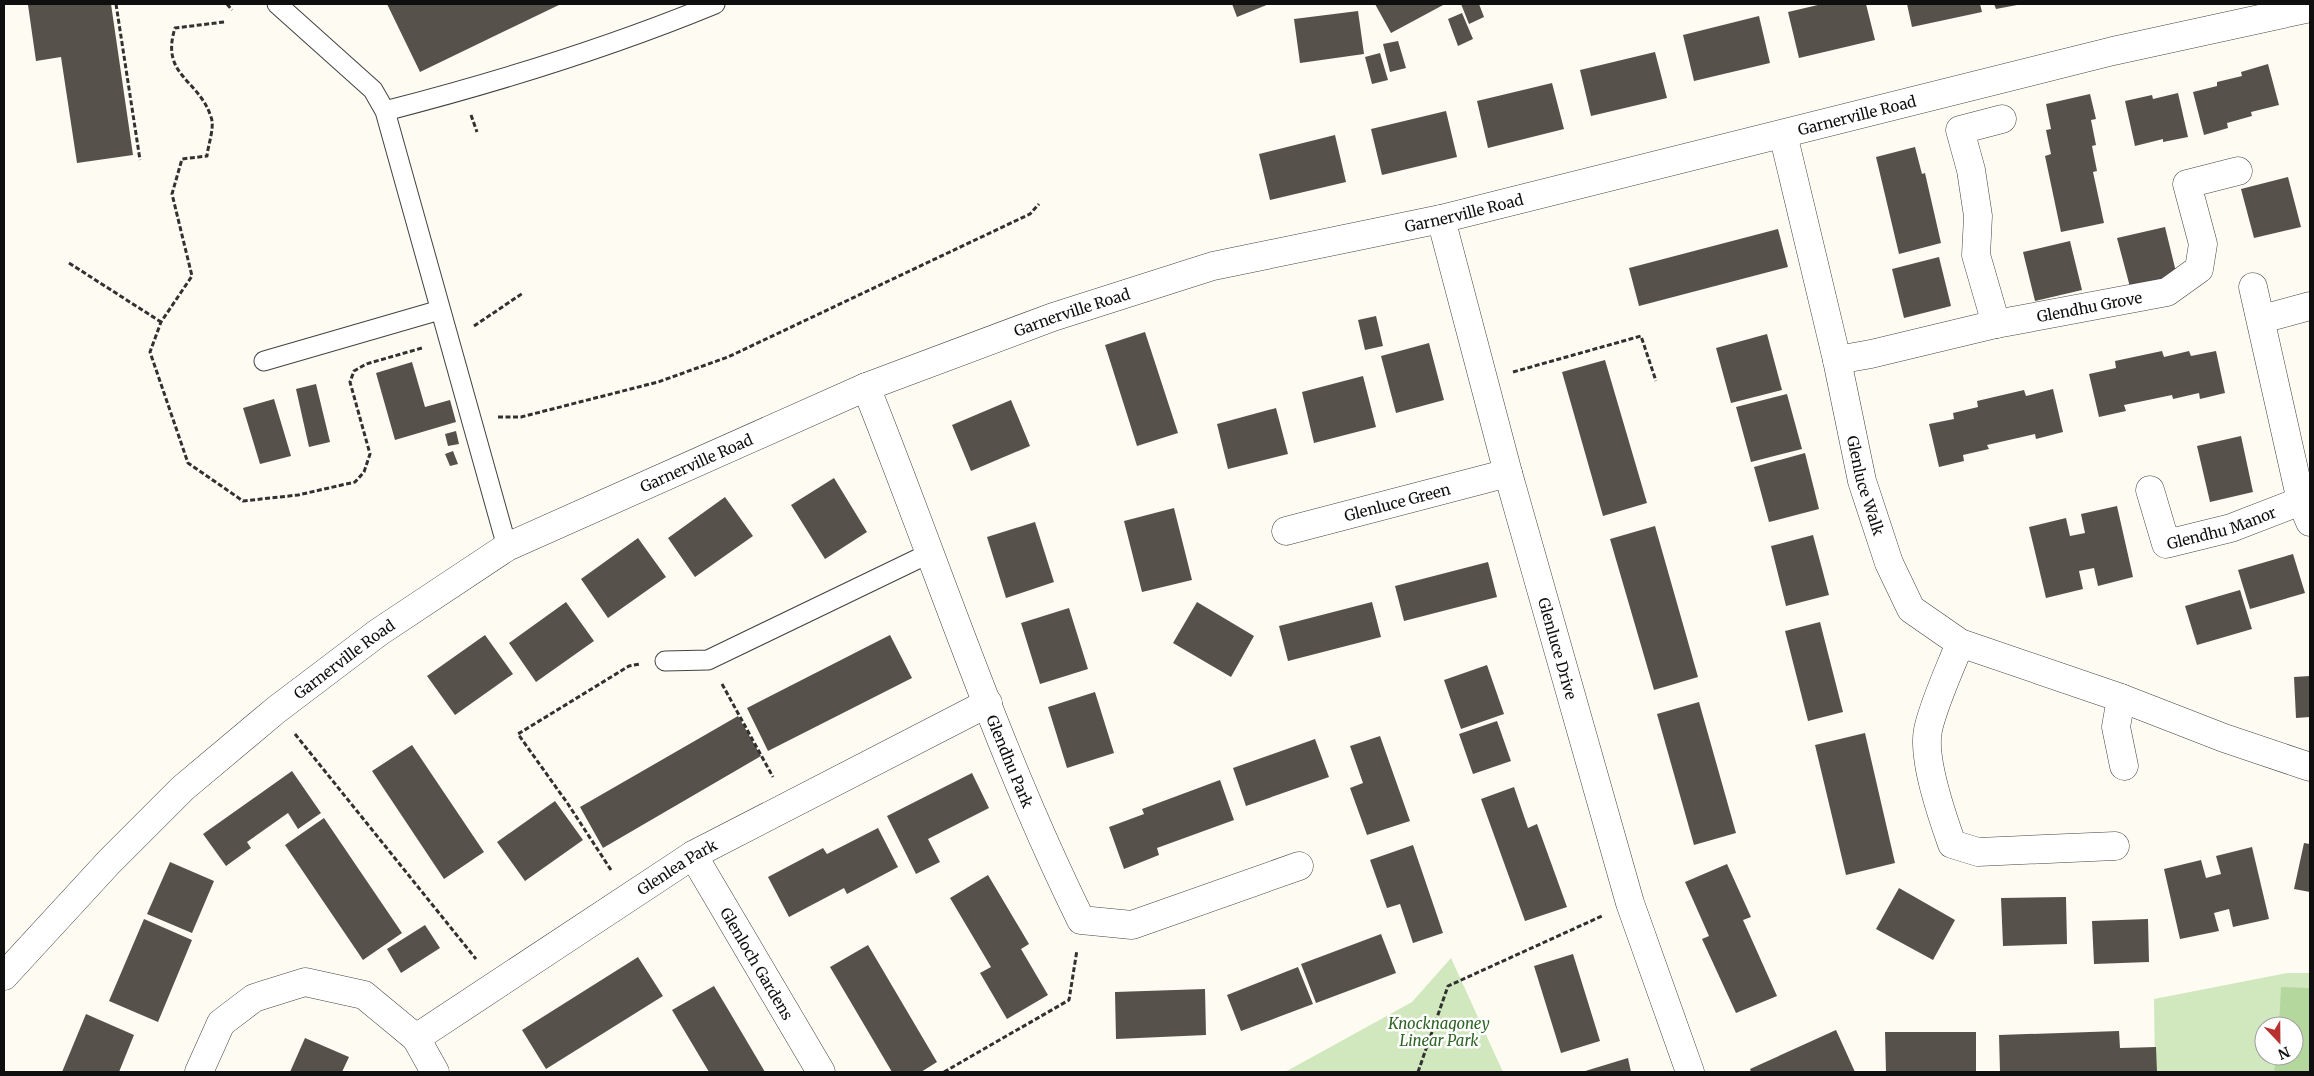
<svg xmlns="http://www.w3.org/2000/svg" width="2314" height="1076" viewBox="0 0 2314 1076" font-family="Merriweather,serif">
  <rect width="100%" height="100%" fill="#fefcf2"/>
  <path fill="#d1e7be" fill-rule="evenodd" d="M1451,958L1503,1072H1285L1412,1002Z
    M2287,973H2310V1072H2155L2154,999ZM2264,1026H2294V1056H2264Z"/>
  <path fill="#b4d79e" d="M2281,987L2310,988V1072H2274L2276,1056H2294V1026H2279Z"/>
  <path fill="#57514c" d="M38,4H111L133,155L77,163L61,57L36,61L28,5Z
    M387,4H561L420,72Z
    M1232,4H1269L1237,17Z
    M1375,4H1445L1391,33Z
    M1461,4H1479L1484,17L1469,24Z
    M1822,4H1866L1875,40L1799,58L1788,12Z
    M1907,4H1980L1982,12L1912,27Z
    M1994,4H2017V5L1996,9Z
    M1358,11L1364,54L1300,63L1294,19Z
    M1462,13L1473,39L1458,46L1448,19Z
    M1759,16L1770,63L1694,81L1683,35Z
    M1398,41L1406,68L1390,72L1383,44Z
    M1655,52L1667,98L1591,116L1580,70Z
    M1380,53L1388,80L1372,84L1365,57Z
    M2268,64L2279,105L2251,112L2252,116L2227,123L2228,128L2204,135L2193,92L2217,86V82L2242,76L2241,72Z
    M1552,83L1564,129L1488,148L1477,101Z
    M2178,93L2188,137L2163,142V139L2135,146L2125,101L2152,95L2153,99Z
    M2090,94L2096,119L2091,120L2096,145L2092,146L2097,171L2093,172L2104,223L2061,232L2045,156L2051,154L2046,130L2051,129L2046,104Z
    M1446,111L1457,157L1382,175L1371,129Z
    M1335,135L1346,182L1270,200L1259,154Z
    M1915,147L1922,174L1925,173L1941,243L1899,254L1876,157Z
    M2288,177L2301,227L2254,238L2241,189Z
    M2165,227L2177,276L2130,287L2117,238Z
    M1778,229L1788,267L1639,306L1629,268Z
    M2070,241L2082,290L2035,301L2023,252Z
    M1939,257L1951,306L1904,318L1892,269Z
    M1376,316L1383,346L1365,350L1358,320Z
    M1145,332L1178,433L1137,446L1105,345Z
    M1767,334L1782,390L1731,403L1716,348Z
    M1429,343L1444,400L1396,413L1381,356Z
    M2162,351L2164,357L2189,351L2191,356L2216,351L2225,393L2200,399L2199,393L2173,399L2172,395L2124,405L2126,411L2099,417L2089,374L2116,368L2115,361Z
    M1605,360L1647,503L1603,516L1562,372Z
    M412,362L425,407L450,400L456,422L395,440L376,373Z
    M1363,376L1376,427L1314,443L1302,392Z
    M316,384L330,442L309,447L296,389Z
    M2053,389L2063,432L2036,439L2035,434L1987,445L1989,449L1963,455L1964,461L1939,467L1929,424L1954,419L1953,413L1978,407L1977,401L2024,390L2026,396Z
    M1787,394L1802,449L1751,462L1736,407Z
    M274,399L291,456L260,464L243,408Z
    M1011,400L1030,446L971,471L952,425Z
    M1276,408L1288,454L1228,469L1217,424Z
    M456,431L459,444L448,446L445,434Z
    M2241,436L2253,492L2210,502L2197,446Z
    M453,451L458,464L450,466L445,454Z
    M1805,453L1819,509L1769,522L1754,467Z
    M834,478L867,532L825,559L791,505Z
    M725,497L753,536L695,577L668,538Z
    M2117,506L2133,577L2098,586L2094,568L2079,571L2083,589L2046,598L2029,527L2066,518L2070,536L2085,533L2081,514Z
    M1174,508L1192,580L1142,592L1124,521Z
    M1035,522L1054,582L1006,598L987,537Z
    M1655,526L1698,677L1654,690L1610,539Z
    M1813,535L1829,595L1786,606L1771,546Z
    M638,538L666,577L608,618L581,579Z
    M2293,554L2305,593L2250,609L2238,570Z
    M1488,562L1497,597L1404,621L1395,586Z
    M2240,590L2252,629L2197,645L2185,606Z
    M566,602L594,641L536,682L509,643Z
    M1197,602L1254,636L1231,677L1173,643Z
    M1372,602L1381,637L1288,661L1279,626Z
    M1069,608L1088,669L1040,684L1021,623Z
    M1820,622L1843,712L1808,721L1785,631Z
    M485,635L513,674L455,715L427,676Z
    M890,635L912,678L768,751L747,708Z
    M1487,665L1504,714L1461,729L1444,680Z
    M2310,676V717L2296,718L2294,677Z
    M1095,692L1114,753L1067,768L1048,707Z
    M1699,702L1736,833L1694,845L1657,714Z
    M738,716L761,756L603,848L580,807Z
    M1497,721L1511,761L1473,774L1459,734Z
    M1865,733L1895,863L1846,875L1815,745Z
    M1380,736L1410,821L1367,835L1350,788L1363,783L1350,746Z
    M1315,739L1329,777L1246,806L1233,768Z
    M412,745L484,852L444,879L372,771Z
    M292,771L321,813L298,829L288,813L247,842L251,848L226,866L203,834Z
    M972,773L989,808L928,839L940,862L916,874L887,816Z
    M1220,780L1234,820L1157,848L1159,855L1124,869L1109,827L1144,814L1142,809Z
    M1514,787L1528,828L1537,824L1567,907L1525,921L1481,799Z
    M555,801L583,840L525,881L497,842Z
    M324,818L402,933L363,960L285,845Z
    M878,828L898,867L847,894L844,888L789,917L768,877L823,848L827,854Z
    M2304,843L2310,844V892L2294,889Z
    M1413,845L1443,933L1413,943L1400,904L1387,908L1370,860Z
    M2252,847L2269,919L2233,927L2229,909L2214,913L2219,931L2180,939L2164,869L2201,860L2206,878L2221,874L2216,856Z
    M170,862L214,881L192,933L147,914Z
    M1727,864L1751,917L1743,920L1777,996L1736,1013L1702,939L1709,936L1685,882Z
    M988,875L1029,944L1021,949L1048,995L1007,1019L980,973L991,967L950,898Z
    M1899,888L1955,920L1933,960L1876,929Z
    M2066,897L2067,944L2003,946L2001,898Z
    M144,919L192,940L158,1022L109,1001Z
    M2148,919L2149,962L2094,964L2092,921Z
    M425,925L440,948L401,973L387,949Z
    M1381,934L1396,973L1316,1003L1301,964Z
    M868,945L937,1062L921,1072H892L830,967Z
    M1573,954L1600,1041L1561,1053L1534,966Z
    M638,957L663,996L546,1069L522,1030Z
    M1298,967L1313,1004L1241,1031L1227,995Z
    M714,986L729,1011L765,1072H709L672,1010Z
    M1205,989L1206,1035L1116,1039L1115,992Z
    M86,1014L134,1035L119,1072H62Z
    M1836,1030L1855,1072H1751L1750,1069Z
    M2119,1031L2120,1048L2156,1047L2157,1072H2000L1999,1035Z
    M1885,1032H1976V1072H1886Z
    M305,1038L349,1057L342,1072H290Z
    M1628,1058L1631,1072H1582Z"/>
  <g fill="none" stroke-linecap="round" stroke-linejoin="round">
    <defs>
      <path id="service" d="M277,4L373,90L385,111L507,547
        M385,111C498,82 608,48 715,4
        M264,361L440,310
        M665,661L708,660L930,553"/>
      <g id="minor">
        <path id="s1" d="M1783,134L1837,360L1862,481L1889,563L1911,609L1960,643L2121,698L2224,738L2310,767"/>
        <path id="s2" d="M1441,219L1508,473L1630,903L1690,1072"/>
        <path d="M2253,287L2301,501L2310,522"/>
        <path d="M2262,319L2310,306"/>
        <path d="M1996,324L1976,255L1978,216L1971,170L1960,130L2002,119"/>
        <path id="s3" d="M1837,360L1871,354L1996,324L2167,292L2199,269L2203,244L2187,184L2238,171"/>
        <path id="s4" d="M866,387C937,564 996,748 1081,920L1132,925L1299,866"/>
        <path id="s5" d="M2150,490L2166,544L2231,528L2301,501"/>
        <path id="s6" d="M1286,531L1508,473"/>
        <path d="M1960,643C1950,669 1933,705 1928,730C1922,758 1942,816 1952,844L1978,852L2115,846"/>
        <path d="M2121,698L2116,727L2124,766"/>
        <path id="s7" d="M693,855L821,1072"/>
        <path d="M199,1072L221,1023L254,998L305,982L364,995L416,1038"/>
        <path id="s8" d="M435,1072L416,1038L693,855L988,703"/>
      </g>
      <g id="tertiary">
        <path id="s9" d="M4,976L109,862L183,788L276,710L379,632L507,547L866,387L1053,317L1213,266L1441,219L2113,51L2310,8"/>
      </g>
    </defs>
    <use href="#service" stroke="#424242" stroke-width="21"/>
    <use href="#minor" stroke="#424242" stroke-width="29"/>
    <use href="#tertiary" stroke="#424242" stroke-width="29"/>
    <path stroke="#313131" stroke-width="3" stroke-dasharray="5 2.5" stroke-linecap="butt" d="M116,4L140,160
      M227,4L232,10
      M224,22L175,28C160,76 199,79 211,117C215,127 208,145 207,156L182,159L172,194L192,276L161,322L150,352L188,463L243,501L298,495L355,482L364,472L370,454L350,382L354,371L366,364L422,348
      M471,115L477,132
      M69,263L161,322
      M474,326L523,293
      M1513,372L1641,336L1656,381
      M498,417H521L658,382L728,357L1030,214L1039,204
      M722,684L773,777
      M295,734L476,959
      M611,870L568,804L518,734L629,666L640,664
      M944,1072L1069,1000L1077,950
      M1418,1072L1448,986L1602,916"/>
    <use href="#service" stroke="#fff" stroke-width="19"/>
    <use href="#minor" stroke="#fff" stroke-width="28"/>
    <use href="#tertiary" stroke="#fff" stroke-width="28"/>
  </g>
  <g text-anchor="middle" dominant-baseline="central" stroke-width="5" stroke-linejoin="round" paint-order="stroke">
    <g font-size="15" fill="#0f0f0f" stroke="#fff">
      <text stroke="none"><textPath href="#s9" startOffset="2086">Garnerville Road</textPath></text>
      <text stroke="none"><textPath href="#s9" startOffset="1681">Garnerville Road</textPath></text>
      <text stroke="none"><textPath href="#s3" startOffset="258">Glendhu Grove</textPath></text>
      <text stroke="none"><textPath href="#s9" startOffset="1276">Garnerville Road</textPath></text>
      <text stroke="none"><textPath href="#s9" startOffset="871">Garnerville Road</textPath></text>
      <text stroke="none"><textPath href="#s1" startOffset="361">Glenluce Walk</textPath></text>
      <text stroke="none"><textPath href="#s6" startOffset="115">Glenluce Green</textPath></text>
      <text stroke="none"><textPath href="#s5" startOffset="114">Glendhu Manor</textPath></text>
      <text stroke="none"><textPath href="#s2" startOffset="445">Glenluce Drive</textPath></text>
      <text stroke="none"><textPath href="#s9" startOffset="466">Garnerville Road</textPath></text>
      <text stroke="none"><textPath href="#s4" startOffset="401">Glendhu Park</textPath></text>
      <text stroke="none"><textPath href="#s8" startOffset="351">Glenlea Park</textPath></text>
      <text stroke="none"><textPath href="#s7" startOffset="126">Glenloch Gardens</textPath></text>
    </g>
    <g font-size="15" font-style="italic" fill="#2d6323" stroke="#fff">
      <text x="1439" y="1023">Knocknagoney<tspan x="1439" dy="17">Linear Park</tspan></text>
    </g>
  </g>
  <rect width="2314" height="1076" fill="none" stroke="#0f0f0f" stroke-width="10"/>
  <g transform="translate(2279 1041) rotate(158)"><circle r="24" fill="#ffffff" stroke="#9f9f9f"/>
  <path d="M0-4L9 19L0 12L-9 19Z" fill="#b63130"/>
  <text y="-8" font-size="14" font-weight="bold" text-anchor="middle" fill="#0f0f0f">N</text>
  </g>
</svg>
